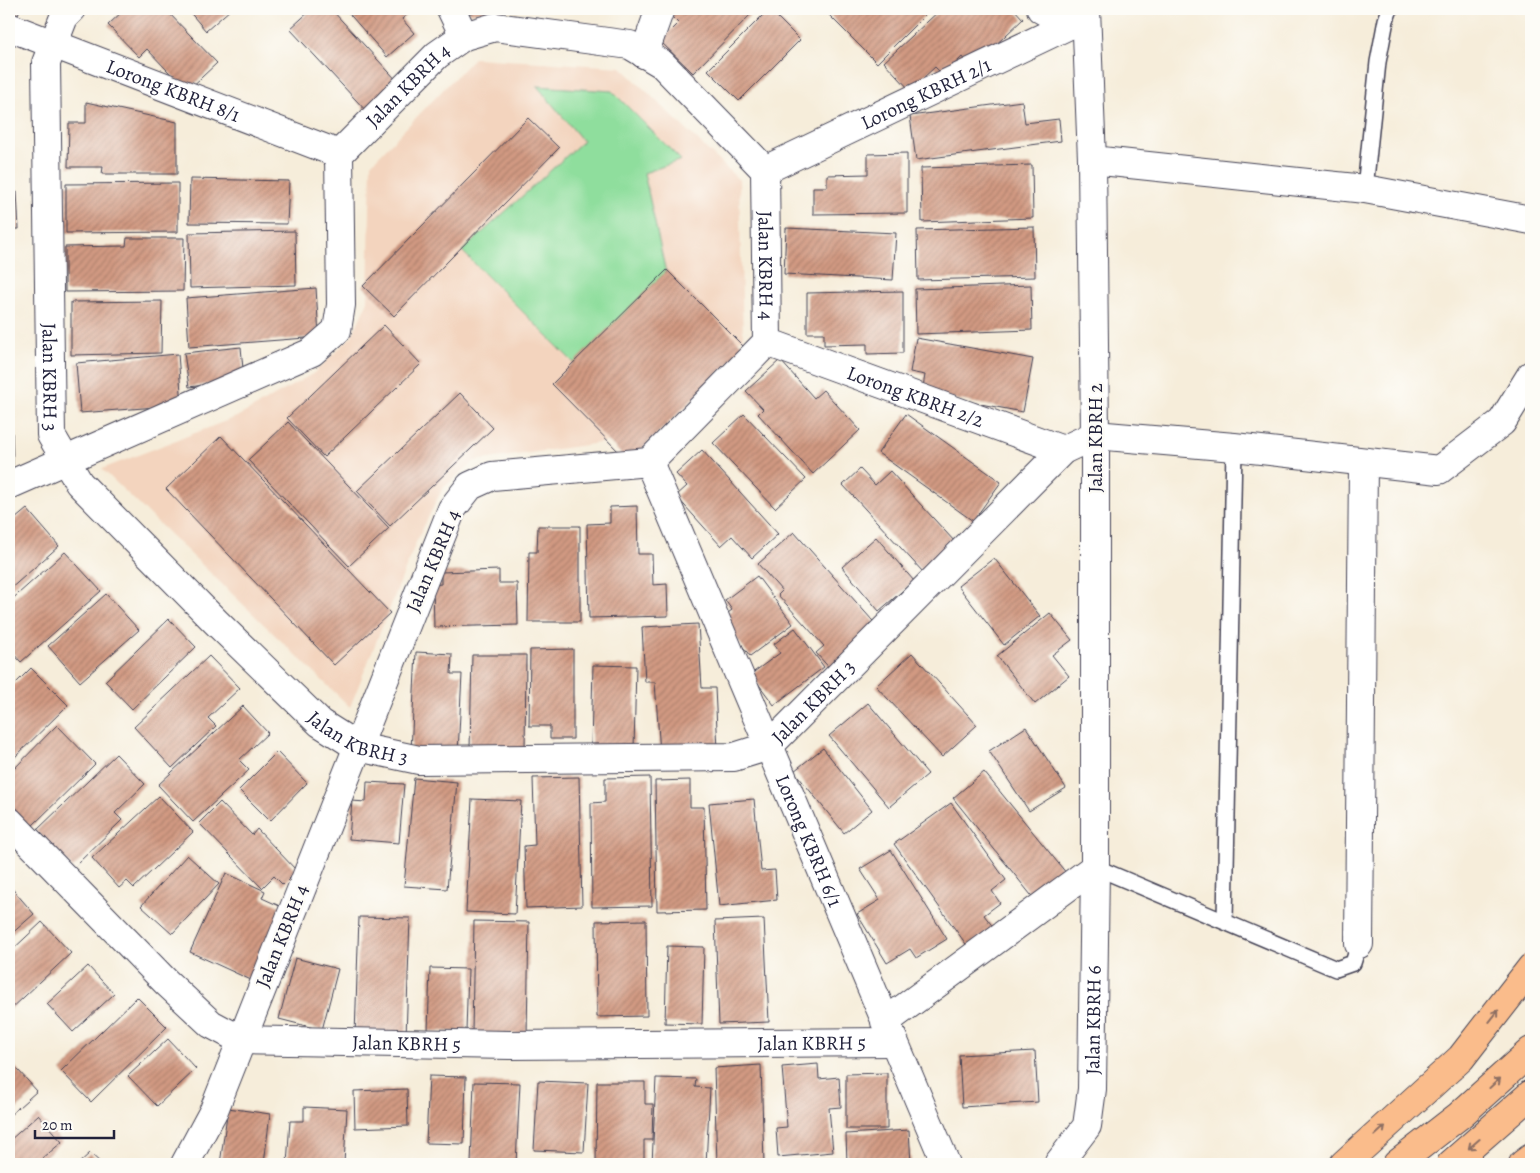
<svg xmlns="http://www.w3.org/2000/svg" width="1540" height="1173" viewBox="0 0 1540 1173" font-family="Alegreya,serif">
  <defs>
    <pattern id="building-hatch" width="6" height="6" patternUnits="userSpaceOnUse" patternTransform="scale(1.25)"><rect width="6" height="6" fill="#d29a82"/><path d="M-1 1l2-2M0 6l6-6M5 7l2-2" fill="none" stroke="#aa7d6c"/></pattern>
  </defs>
  <rect width="100%" height="100%" fill="#fdfcf7"/>
  <filter id="ink" filterUnits="userSpaceOnUse"><feTurbulence type="fractalNoise" baseFrequency=".02" numOctaves="2"/><feDisplacementMap in="SourceGraphic" scale="10" xChannelSelector="R" yChannelSelector="G"/><feConvolveMatrix kernelMatrix="1 2 1 2 8 2 1 2 1" color-interpolation-filters="sRGB"/></filter>
  <filter id="wash" filterUnits="userSpaceOnUse"><feTurbulence type="fractalNoise" baseFrequency=".0096" numOctaves="4" result="noise"/><feDisplacementMap in="SourceGraphic" scale="20" xChannelSelector="R" yChannelSelector="G"/><feGaussianBlur stdDeviation="1.12" result="paint"/><feColorMatrix in="noise" values="0 0 0 0 0 0 0 0 0 0 0 0 0 0 0 0 0 1.4 0 .05"/><feComposite in="paint" operator="in"/></filter>
  <g filter="url(#wash)">
    <rect width="100%" height="100%" fill="#f6edda"/>
    <path fill="#f3d4be" d="M474,58L621,67L739,180L743,337L634,438L475,461L443,488L417,540L350,707L102,469L239,416L314,373L352,336L368,301L371,164Z"/>
    <path fill="#8fde9d" stroke="#58806c" d="M537,86L612,91L681,160L644,173L668,282L577,366L462,251L583,141Z"/>
    <g id="blocks">
      <path fill="url(#building-hatch)" d="M9,9H20L16,20L9,18Z
        M125,9H165L217,63L187,91L147,49L139,57L108,25Z
        M187,9H231L206,31Z
        M312,9H331L400,84L368,113L290,29Z
        M345,9H413L402,19L414,33L387,57Z
        M469,9H504V10L469,13Z
        M668,9H756L693,73L660,41L678,23L666,11Z
        M769,9L800,40L739,101L708,70Z
        M823,9H931L877,63Z
        M941,9H1014L1023,19L971,68L962,57L943,75L935,67L910,90L884,62Z
        M9,76H11V114H9Z
        M1022,101L1025,123L1059,119L1061,141L916,160L910,116Z
        M86,102L177,122V174H102L103,167H68L69,123H86Z
        M528,118L559,148L394,316L363,286Z
        M907,153V213L813,214V187H827V175L868,174V154Z
        M1032,165L1033,218L922,222L921,168Z
        M190,179L289,181L287,224L189,223Z
        M178,183V232L66,233V184Z
        M9,192H17L19,229H9Z
        M1034,227L1035,277L918,280L917,230Z
        M786,228L896,233L893,280L784,274Z
        M295,231L296,285L190,288L189,233Z
        M127,238H184L183,291L65,292V247L126,246Z
        M667,270L745,348L629,462L552,384Z
        M1031,285L1032,330L916,334L915,289Z
        M316,288L319,337L189,347L186,298Z
        M903,291V353L867,354V344L824,345V333H807V293Z
        M162,301L161,353L71,355V302Z
        M384,325L421,364L324,457L287,418Z
        M916,338L1033,359L1023,412L922,393L925,375L910,372Z
        M241,347L244,380L189,387L184,353Z
        M178,354L182,405L80,413L76,363Z
        M780,360L814,398L823,390L860,430L813,474L758,414L763,409L746,391Z
        M460,393L493,428L390,526L357,491Z
        M744,414L806,479L775,508L713,443Z
        M906,414L1001,482L973,521L878,453Z
        M9,418H12L13,465H9Z
        M288,422L389,528L349,566L248,460Z
        M221,436L390,613L334,665L166,489Z
        M702,450L778,534L752,558L732,536L721,546L676,496L687,486L676,474Z
        M860,469L875,485L890,471L955,542L923,572L843,485Z
        M637,506L638,554H652L653,585L667,584L668,616L589,618L587,524L610,523V507Z
        M27,509L59,546L9,590V524Z
        M538,526H580V622H528L529,552H537Z
        M794,532L880,629L833,672L816,653L824,646L778,595L782,591L758,564Z
        M876,537L914,581L879,611L842,567Z
        M65,552L101,591L21,662L9,649V602Z
        M994,558L1040,616L1004,645L958,586Z
        M499,570V583H517L518,625L434,627L433,585L441,584V572Z
        M757,576L793,624L750,656L721,618L732,610L725,600Z
        M106,594L139,630L80,682L48,646Z
        M1050,613L1072,640L1052,655L1069,676L1035,704L997,656Z
        M169,619L196,647L132,709L105,681Z
        M698,624L702,688H715L718,750L660,753L655,682H645L642,627Z
        M795,628L824,667L774,705L751,674L780,653L774,644Z
        M573,649V739H550V726H529L530,650Z
        M416,652L452,654L451,674H462L458,753L411,751Z
        M912,653L977,725L942,757L876,686Z
        M472,655H526L525,750L470,749Z
        M209,656L240,688L208,718L216,726L172,768L134,727Z
        M593,665L636,666L634,749L591,748Z
        M31,668L68,705L9,763V690Z
        M868,703L928,774L889,807L829,736Z
        M243,706L268,733L239,760L249,770L193,822L158,785Z
        M57,725L95,764L27,831L9,812V774Z
        M1026,727L1066,788L1029,811L989,751Z
        M823,748L872,810L844,833L794,771Z
        M277,752L307,783L270,821L239,790Z
        M116,754L145,784L115,813L122,820L73,868L36,831Z
        M984,772L1067,874L1035,900L953,798Z
        M579,777L582,906L526,908L524,846L535,845L533,778Z
        M650,777L652,906L592,907L591,803L605,802V778Z
        M414,778L457,782L447,889L404,886Z
        M690,780V807H704L706,910L657,911L655,781Z
        M367,782L404,784L399,843L349,839L352,801L366,802Z
        M159,796L193,832L134,888L127,881L119,888L92,858Z
        M472,799L521,801L515,914L466,912Z
        M754,799L761,871L775,870L777,900L719,906L709,803Z
        M220,802L252,835L257,829L297,871L283,885L274,876L262,888L199,823Z
        M951,803L1006,880L992,891L1000,903L984,915L994,928L968,947L894,844Z
        M891,850L947,939L916,958L910,949L887,963L857,914L880,900L860,869Z
        M187,855L219,884L172,934L141,906Z
        M226,873L265,891L262,898L284,908L251,980L190,952Z
        M9,885L34,914L9,936Z
        M359,917L410,918L406,1037L355,1035Z
        M764,919L769,1022L719,1024L715,921Z
        M646,920L647,1016L597,1017L596,921Z
        M474,921L529,922L527,1034L472,1033Z
        M42,922L71,953L9,1011V953Z
        M667,946L704,947L702,1024L665,1023Z
        M295,958L338,969L322,1030L279,1019Z
        M88,966L114,994L73,1032L47,1004Z
        M430,968L468,969L466,1032L428,1031Z
        M137,997L167,1027L91,1102L61,1071Z
        M168,1039L196,1069L157,1106L128,1076Z
        M1035,1051L1038,1102L962,1107L959,1055Z
        M9,1060L37,1091L9,1116Z
        M818,1064L819,1079L839,1077L841,1107L829,1108L833,1152L778,1157L776,1128L787,1127L782,1067Z
        M761,1065L764,1164H717L714,1068Z
        M887,1073V1129H846V1074Z
        M429,1076L466,1077L464,1144L426,1143Z
        M656,1078L696,1079L695,1087L710,1088L706,1164H652Z
        M538,1081L588,1083L584,1152L534,1150Z
        M474,1082L520,1083L516,1164H471Z
        M597,1082H645V1104H653L652,1140H644V1164H596Z
        M407,1089L408,1126L355,1128L354,1091Z
        M304,1107L347,1109L344,1164H287L290,1121H304Z
        M228,1108L270,1114L264,1164H220Z
        M38,1115L62,1142L36,1164H9V1141Z
        M909,1130L911,1164H847L846,1134Z
        M90,1153L102,1164H78Z"/>
    </g>
  </g>
  <g filter="url(#ink)">
    <use href="#blocks" fill-opacity="0" stroke="#424053" stroke-width="1"/>
    <g fill="none" stroke-linecap="round" stroke-linejoin="round">
      <defs>
        <path id="lane" d="M1365,189L1378,62L1386,20L1390,9
          M1095,867L1336,969L1353,963L1359,944
          M1225,921L1234,447"/>
        <g id="street">
          <path id="s1" d="M72,9L64,17L46,63L51,435L79,483L216,622L320,723L358,747L419,760L734,757L769,746L1063,450L1095,435L1234,447L1439,470L1502,422L1531,375"/>
          <path d="M451,9L464,36"/>
          <path d="M1041,9L1069,25"/>
          <path id="s2" d="M9,27L339,154"/>
          <path d="M644,54L660,9"/>
          <path d="M1092,160L1365,189L1531,220"/>
          <path id="s3" d="M765,170L1069,25L1086,19"/>
          <path id="s4" d="M767,342L1063,450"/>
          <path id="s5" d="M649,462L946,1164"/>
          <path id="s6" d="M9,485L312,352L337,330L341,305L339,154L437,55L464,36L495,27L630,45L662,64L765,170L767,342L649,462L492,476L470,486L452,509L214,1110L185,1164"/>
          <path id="s7" d="M9,821L166,982L211,1024L241,1040L509,1045L893,1042"/>
          <path d="M1359,944L1363,462"/>
          <path d="M885,1022L1095,867"/>
          <path id="s8" d="M1058,1164L1087,1126L1092,1089L1095,867V435L1092,160L1086,9"/>
        </g>
        <path id="primary" d="M1397,1164L1460,1115L1531,1051
          M1451,1164L1531,1094"/>
        <path id="highway" d="M1344,1164L1461,1058L1531,968
          M1523,1164L1531,1158"/>
      </defs>
      <use href="#lane" stroke="#424053" stroke-width="18"/>
      <use href="#street" stroke="#424053" stroke-width="30"/>
      <use href="#primary" stroke="#424053" stroke-width="30"/>
      <use href="#highway" stroke="#424053" stroke-width="30"/>
      <use href="#lane" stroke="#fff" stroke-width="15"/>
      <use href="#street" stroke="#fff" stroke-width="28"/>
      <use href="#primary" stroke="#fabc8b" stroke-width="28"/>
      <use href="#highway" stroke="#fabc8b" stroke-width="28"/>
    </g>
    <defs><path id="oneway-shaft" d="M-6 0H5M1.5-3L5.5 0L1.5 3" fill="none" stroke-width="1.6" stroke-linecap="round" stroke-linejoin="round" transform="scale(1.25)"/></defs>
    <g stroke="#8e6f63">
      <use href="#oneway-shaft" transform="translate(1494 1016) rotate(-52)"/>
      <use href="#oneway-shaft" transform="translate(1495 1083) rotate(-42)"/>
      <use href="#oneway-shaft" transform="translate(1380 1131) rotate(-42)"/>
      <use href="#oneway-shaft" transform="translate(1474 1144) rotate(139)"/>
    </g>
  </g>
  <g text-anchor="middle" dominant-baseline="central" stroke-width="5" stroke-linejoin="round" paint-order="stroke">
    <g font-size="20" fill="#22223b" stroke="#fdfcf7">
      <text stroke="none"><textPath href="#s6" startOffset="638">Jalan KBRH 4</textPath></text>
      <text stroke="none"><textPath href="#s2" startOffset="176">Lorong KBRH 8/1</textPath></text>
      <text stroke="none"><textPath href="#s3" startOffset="178">Lorong KBRH 2/1</textPath></text>
      <text stroke="none"><textPath href="#s6" startOffset="1162">Jalan KBRH 4</textPath></text>
      <text stroke="none"><textPath href="#s1" startOffset="375">Jalan KBRH 3</textPath></text>
      <text stroke="none"><textPath href="#s4" startOffset="158">Lorong KBRH 2/2</textPath></text>
      <text transform="translate(1095 438) rotate(-90)">Jalan KBRH 2</text>
      <text transform="translate(433 561) rotate(-67)">Jalan KBRH 4</text>
      <text stroke="none"><textPath href="#s1" startOffset="1350">Jalan KBRH 3</textPath></text>
      <text stroke="none"><textPath href="#s1" startOffset="870">Jalan KBRH 3</textPath></text>
      <text stroke="none"><textPath href="#s5" startOffset="411">Lorong KBRH 6/1</textPath></text>
      <text transform="translate(282 936) rotate(-68)">Jalan KBRH 4</text>
      <text stroke="none"><textPath href="#s8" startOffset="154">Jalan KBRH 6</textPath></text>
      <text stroke="none"><textPath href="#s7" startOffset="486">Jalan KBRH 5</textPath></text>
      <text stroke="none"><textPath href="#s7" startOffset="891">Jalan KBRH 5</textPath></text>
    </g>
  </g>
  <rect width="1540" height="1173" fill="none" stroke="#fdfcf7" stroke-width="30"/>
  <path d="M35 1130v8h79v-8" fill="none" stroke="#22223b" stroke-width="2.5"/>
  <text x="42" y="1130" font-size="15" fill="#22223b" stroke="#fdfcf7" stroke-width="4" paint-order="stroke">20 m</text>
</svg>
